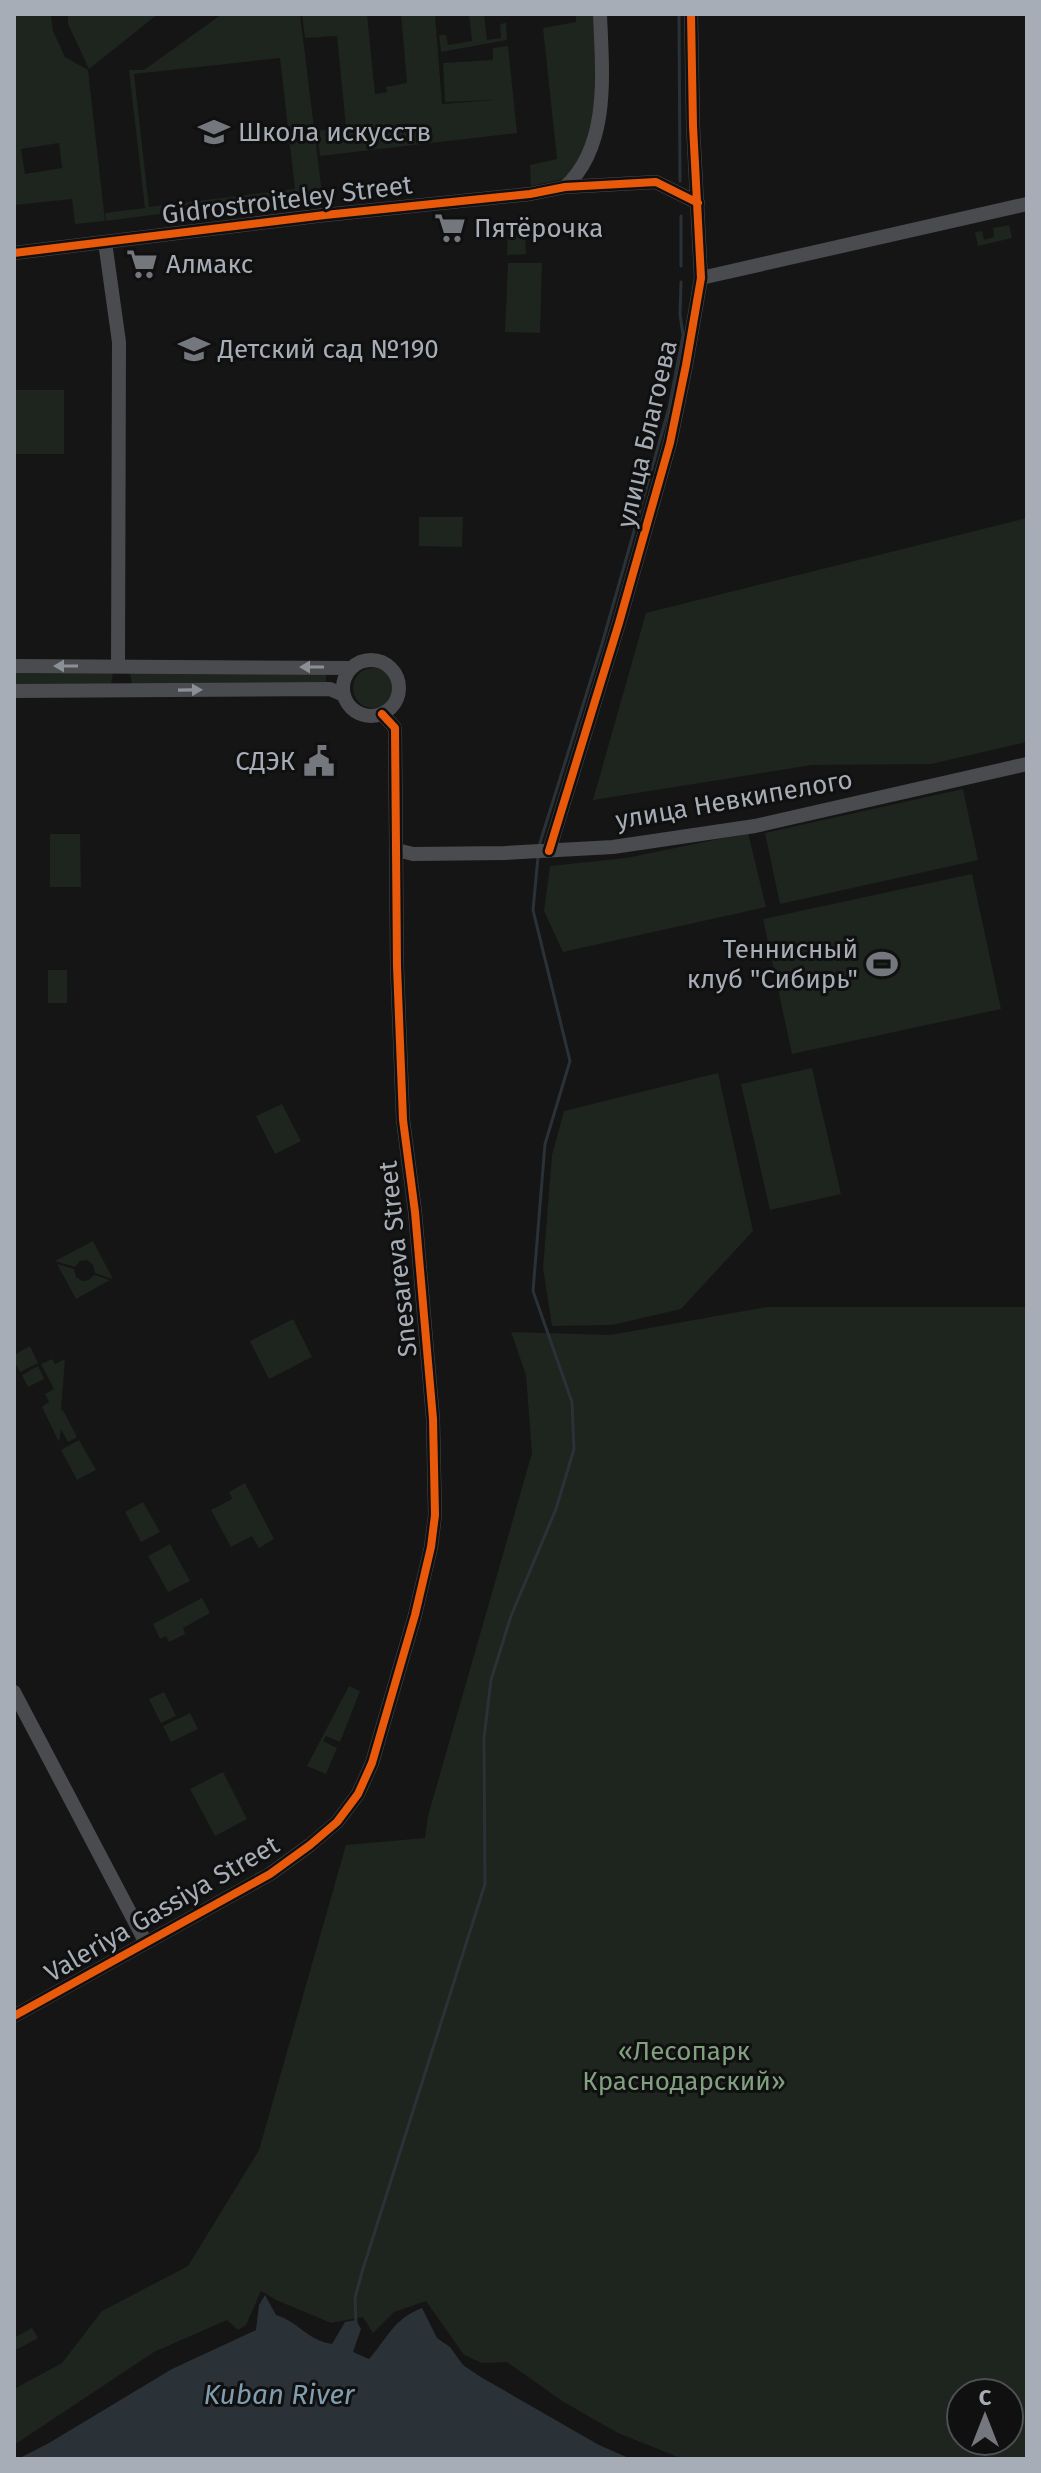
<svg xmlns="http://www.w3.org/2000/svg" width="1041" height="2473" viewBox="0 0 1041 2473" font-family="'Fira Sans',sans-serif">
  <rect width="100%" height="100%" fill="#151516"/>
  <path fill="#1e241e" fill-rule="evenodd" d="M14,14H51L53,31L65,57L88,70L105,221L75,224L72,199L14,205ZM59,143L62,168L25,174L21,149Z
    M68,14H158L89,69L68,24Z
    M222,14H300L322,193L106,221L105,213L145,208L129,70H144ZM280,58L295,189L149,207L134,74Z
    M302,14H367L375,94L387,92L386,87L407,83L401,14H435L442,104L495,100L445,102L443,63L493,60V48L508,46L517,133L320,156L317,131L346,127L337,36L305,38Z
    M469,14H484L487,40L501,38L500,24L506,23L507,40L441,52L439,35H446L448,45L472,41Z
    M576,14H596L594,133L568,178L531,186L530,165L557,159L543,28L576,22Z
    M1009,225L1012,238L978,246L975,232L982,231L984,240L994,237L993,228Z
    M508,227L525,228L526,254L507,255Z
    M508,263H542L540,333L505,332Z
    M14,390H64V454H14Z
    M419,517H463L462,547L419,546Z
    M1027,518V742L931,764L812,765L593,800L646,613Z
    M353 688a20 20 0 1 1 40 0a20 20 0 1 1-40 0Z
    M14,672L113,673L111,684L14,685Z
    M326,672V684H132L130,673Z
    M963,789L978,860L780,904L765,833Z
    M748,833L766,907L563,952L544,911L550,866L626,858Z
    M50,834H80L81,887H50Z
    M972,874L1001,1009L792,1054L763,919Z
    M48,970H67V1003H48Z
    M812,1068L841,1194L770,1210L741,1084Z
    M718,1073L753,1231L681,1309L612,1325L552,1326L543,1268L552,1155L564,1111Z
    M282,1104L301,1141L275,1154L256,1116Z
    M93,1241L113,1279L95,1273L93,1265L87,1260L80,1261L75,1267L55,1261Z
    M57,1264L74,1269L76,1277L82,1281L89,1280L94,1275L110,1280L76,1299Z
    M767,1307H1027V2459H683L618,2433L562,2401L507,2362L482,2363L464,2355L426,2301L394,2312L373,2333L363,2317L331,2323L276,2300L261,2291L246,2325L238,2330L227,2320L154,2352L14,2445V2389L62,2363L102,2311L188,2266L259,2150L346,1845L425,1838L428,1816L532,1453L526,1375L511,1332L610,1335ZM961,2393H1009V2441H961Z
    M293,1319L312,1357L269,1379L250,1341Z
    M30,1346L38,1363L20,1372L14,1361V1355Z
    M52,1359L55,1364L65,1359L61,1411L63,1410L77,1437L68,1442L61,1429L59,1442L42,1407L49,1402L45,1394L54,1389L41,1364Z
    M38,1366L44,1379L28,1387L22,1375Z
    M79,1440L96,1470L77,1480L61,1450Z
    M245,1483L274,1539L259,1548L252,1536L231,1547L211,1510L232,1499L229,1492Z
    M143,1502L160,1532L141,1542L125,1512Z
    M170,1544L190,1581L168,1592L148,1556Z
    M202,1598L210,1613L183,1628L185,1634L169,1642L166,1636L160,1639L153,1624Z
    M349,1686L360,1691L340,1742L326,1736L323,1741L337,1748L326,1774L307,1766Z
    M164,1692L176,1716L161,1723L149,1699Z
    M190,1713L198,1729L171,1742L163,1726Z
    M223,1772L247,1819L215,1836L190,1789Z
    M32,2328L38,2338L14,2351V2338Z"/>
  <path fill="#2a3237" d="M265,2295L276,2315C299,2322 307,2340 332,2344L345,2322L356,2320L361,2329L353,2352L369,2359C388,2338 392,2320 422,2308L437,2338L450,2347L463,2365L479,2376L599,2445L631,2459H18L49,2443L172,2369L256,2330L259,2305Z"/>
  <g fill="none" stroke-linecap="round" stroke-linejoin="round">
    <path stroke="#2a3237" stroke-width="3" d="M679,14L680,181
      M681,216V266
      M539,846L602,644L669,408L683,335L680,314L681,282
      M356,2323L355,2298L362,2272L485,1884L484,1738L491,1680L511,1616L556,1509L574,1449L572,1402L533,1291L545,1144L570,1061L533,910L538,857"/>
    <path stroke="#4a4b4e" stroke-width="14" d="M565,187C611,145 602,70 600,14
      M105,242L119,342L118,666
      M14,253L325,215L530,194L565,187L656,182L698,203
      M701,278L1027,204
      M343 688a28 28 0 1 1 56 0a28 28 0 1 1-56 0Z
      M14,666L351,668
      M14,691L330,689L344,695
      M397,850L413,854L505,853L613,847L755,826L1027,764
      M549,851L619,623L670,443L686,365L701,278L693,126L691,14
      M14,1692L146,1943
      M14,2016L270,1874L310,1845L337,1822L358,1794L372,1763L415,1615L431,1547L435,1515L433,1419L415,1212L403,1120L397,966L395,728L382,714"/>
    <defs>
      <path id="cycleway" d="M14,253L325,215L530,194L565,187L656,182L698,203
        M549,851L619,623L670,443L686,365L701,278L693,126L691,14
        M14,2016L270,1874L310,1845L337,1822L358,1794L372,1763L415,1615L431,1547L435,1515L433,1419L415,1212L403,1120L397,966L395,728L382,714"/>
    </defs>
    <use href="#cycleway" stroke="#101011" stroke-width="13"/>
    <use href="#cycleway" stroke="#e8590c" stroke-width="8"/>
  </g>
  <defs><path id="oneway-solid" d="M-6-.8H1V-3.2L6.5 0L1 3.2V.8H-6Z" transform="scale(2)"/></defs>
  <g fill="#8b9097">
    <use href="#oneway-solid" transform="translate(66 666) rotate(180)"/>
    <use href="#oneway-solid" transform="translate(312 667) rotate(180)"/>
    <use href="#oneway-solid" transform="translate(190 690) rotate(-1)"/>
  </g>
  <defs>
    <symbol id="school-bare" viewBox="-9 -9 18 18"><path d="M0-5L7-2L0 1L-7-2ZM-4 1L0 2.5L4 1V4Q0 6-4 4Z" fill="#74787e" stroke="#101011" stroke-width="2.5" paint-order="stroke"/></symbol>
    <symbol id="supermarket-bare" viewBox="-9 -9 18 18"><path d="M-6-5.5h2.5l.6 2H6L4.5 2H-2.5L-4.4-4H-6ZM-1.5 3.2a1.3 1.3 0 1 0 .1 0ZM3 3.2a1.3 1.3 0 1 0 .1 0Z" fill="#74787e" stroke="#101011" stroke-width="2.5" paint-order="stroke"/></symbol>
    <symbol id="civic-bare" viewBox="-9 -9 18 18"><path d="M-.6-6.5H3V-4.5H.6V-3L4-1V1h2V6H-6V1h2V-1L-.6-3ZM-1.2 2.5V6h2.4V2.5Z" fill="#74787e" stroke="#101011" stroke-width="2.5" paint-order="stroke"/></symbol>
    <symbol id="stadium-bare" viewBox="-9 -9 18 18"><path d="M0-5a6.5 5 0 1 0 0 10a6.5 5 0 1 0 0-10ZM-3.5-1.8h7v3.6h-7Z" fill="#74787e" stroke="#101011" stroke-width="2.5" paint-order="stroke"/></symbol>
  </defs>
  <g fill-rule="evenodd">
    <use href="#school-bare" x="192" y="110" width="44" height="44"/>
    <use href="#supermarket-bare" x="428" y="206" width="44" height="44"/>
    <use href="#supermarket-bare" x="120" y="242" width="44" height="44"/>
    <use href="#school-bare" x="172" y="327" width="44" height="44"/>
    <use href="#civic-bare" x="297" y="739" width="44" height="44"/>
    <use href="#stadium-bare" x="860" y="942" width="44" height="44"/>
  </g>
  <g text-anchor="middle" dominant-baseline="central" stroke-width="6" stroke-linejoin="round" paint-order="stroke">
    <g font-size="26" fill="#a7adb6" stroke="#101011" text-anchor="start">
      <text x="238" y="132">Школа искусств</text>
      <text x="474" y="228">Пятёрочка</text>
      <text x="166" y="264">Алмакс</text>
      <text x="218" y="349">Детский сад №190</text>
      <text x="295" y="761" text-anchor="end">СДЭК</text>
      <text x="858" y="949" text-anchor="end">Теннисный<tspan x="858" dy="30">клуб "Сибирь"</tspan></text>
    </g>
    <g font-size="26" fill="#a7adb6" stroke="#101011">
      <text transform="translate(287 200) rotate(-7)">Gidrostroiteley Street</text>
      <text transform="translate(647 434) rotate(-77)">улица Благоева</text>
      <text transform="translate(734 800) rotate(-10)">улица Невкипелого</text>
      <text transform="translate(398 1259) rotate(-96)">Snesareva Street</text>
      <text transform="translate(162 1909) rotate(-30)">Valeriya Gassiya Street</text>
    </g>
    <g font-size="26" fill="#81a07f" stroke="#101011">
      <text x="684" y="2051">«Лесопарк<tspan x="684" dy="30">Краснодарский»</tspan></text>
    </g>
    <g font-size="28" font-style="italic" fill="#809eaf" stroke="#101011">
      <text x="279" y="2394">Kuban River</text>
    </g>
  </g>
  <rect width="1041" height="2473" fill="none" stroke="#a7adb6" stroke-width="32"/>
  <g transform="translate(985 2417)"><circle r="38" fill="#101011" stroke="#4c4f53" stroke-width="2"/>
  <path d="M0-6L14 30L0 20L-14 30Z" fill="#74787e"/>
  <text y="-12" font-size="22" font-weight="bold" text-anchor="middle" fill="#a7adb6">С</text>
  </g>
</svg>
